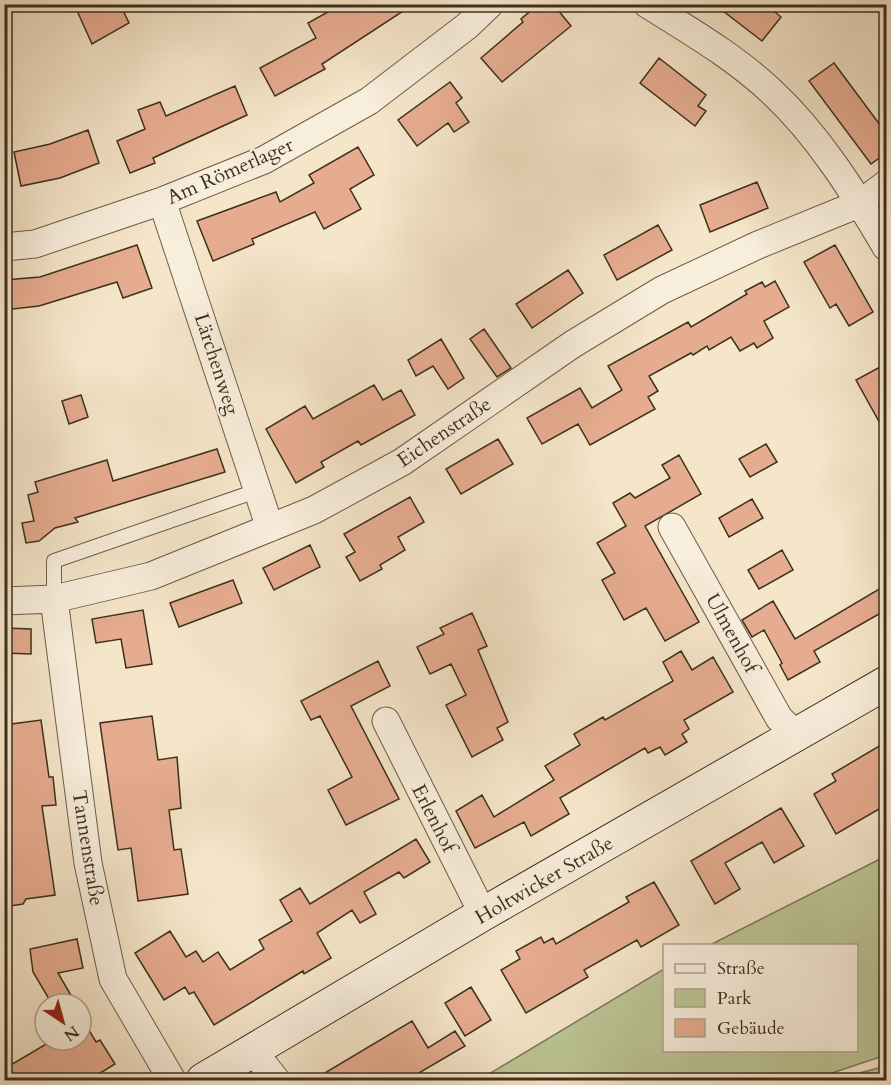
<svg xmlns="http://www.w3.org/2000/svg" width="891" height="1085" viewBox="0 0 891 1085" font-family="Cardo,serif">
  <rect width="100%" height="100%" fill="#f5e5c9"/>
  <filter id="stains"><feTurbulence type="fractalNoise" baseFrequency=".00333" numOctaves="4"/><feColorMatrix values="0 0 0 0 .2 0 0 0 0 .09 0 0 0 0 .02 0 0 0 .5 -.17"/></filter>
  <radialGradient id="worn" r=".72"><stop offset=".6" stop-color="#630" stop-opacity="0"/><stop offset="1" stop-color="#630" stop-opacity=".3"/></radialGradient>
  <path fill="#bcc596" stroke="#7c7a5a" stroke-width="1.5" d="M886,856V1055L811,1080H479L664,969V1050H856V946L710,945Z
    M886,1066V1080H833Z"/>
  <path fill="#e6ac90" stroke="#3d301e" stroke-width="1.5" d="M74,4H120L129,23L92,44Z
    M342,4H414L322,64L325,69L275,96L260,68L316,38L308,23Z
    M539,4H553L571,26L502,82L481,58L523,22L521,19Z
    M714,4H765L781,17L762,41Z
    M659,58L706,95L698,106L706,111L695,126L640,83Z
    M834,63L886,133V153L871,164L809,81Z
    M450,82L462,98L456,103L469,122L454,132L448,123L417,146L398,120Z
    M235,86L247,115L153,158L155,163L130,173L117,141L145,129L138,110L160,102L166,116Z
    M88,130L99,163L60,178L21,186L14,152L50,144Z
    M358,147L374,175L350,189L361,209L324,229L315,212L252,239L254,244L213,261L197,221L276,192L280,202L314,183L309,175Z
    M757,182L768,208L710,232L700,205Z
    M658,225L672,250L617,280L604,255Z
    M137,245L152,288L123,298L117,282L39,306L4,310V280L40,277Z
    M835,245L873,312L849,326L836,304L830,308L804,262Z
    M568,270L583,293L532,328L516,304Z
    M775,281L789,307L764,321L773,338L757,348L754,343L740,351L731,337L709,350L707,346L693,355L691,353L649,376L658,391L648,397L655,409L590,445L578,424L542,444L527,418L580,388L592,408L622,390L608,366L688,322L691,327L747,294L745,291L762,282L765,287Z
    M484,329L511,368L497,377L470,339Z
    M441,339L464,378L448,389L433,366L416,376L408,360Z
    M880,367L886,377V434L856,380Z
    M374,385L383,400L401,390L415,415L361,445L358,441L321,462L324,467L296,483L266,429L305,406L313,419Z
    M81,395L88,417L69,424L62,401Z
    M498,439L513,464L461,494L446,469Z
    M766,444L777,462L750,477L739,459Z
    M217,449L225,472L75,518L78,522L55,528L39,541L26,543L22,523L34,521L28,495L38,492L35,482L107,460L113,481Z
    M679,455L701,494L645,526L699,622L665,641L646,608L624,620L602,580L615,573L597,543L626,526L613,503L630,493L635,498L670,478L662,465Z
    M410,497L424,522L398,537L405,550L380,565L382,569L360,581L346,557L355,552L344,534Z
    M752,499L763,518L729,537L719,518Z
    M310,545L320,567L274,590L263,568Z
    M782,550L793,570L759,589L748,570Z
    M233,580L242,603L179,627L170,603Z
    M886,585V610L814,651L820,662L788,680L780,665L782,663L764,630L752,637L742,620L773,601L795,639Z
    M143,610L152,664L126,668L121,639L96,643L92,619Z
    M472,613L487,646L478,650L508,722L497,728L503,740L472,757L446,705L466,695L451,664L430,674L417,647L444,634L440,628Z
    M4,628L31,629V654L4,653Z
    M681,651L692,670L713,657L733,692L684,720L689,729L682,734L687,742L665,755L660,747L648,753L645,748L560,798L569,814L531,836L524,822L475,848L456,811L482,795L494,817L554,780L545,766L580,745L574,734L603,717L605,720L673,681L663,662Z
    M378,661L390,686L351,706L399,799L346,825L328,790L352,777L320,716L311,720L301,701Z
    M152,716L158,760L177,757L181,808L169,810L174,850L181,849L188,894L138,901L131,848L118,850L100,723Z
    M41,720L49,777H53L56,805L42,806L55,895L26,899L23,904L10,906L8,891H4V725Z
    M886,742V805L836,834L814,794L836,781L832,774Z
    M781,808L804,846L774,863L762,842L725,863L740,889L715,904L691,861Z
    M416,839L430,862L404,878L399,872L364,892L376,914L360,923L352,910L317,933L331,958L304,974L303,971L214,1025L194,992L189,994L185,987L164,1000L135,953L170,931L186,957L196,951L203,962L218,952L230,970L264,949L259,940L292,921L280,900L300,888L310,904Z
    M654,882L679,925L641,947L637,940L584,970L588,977L526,1013L501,970L520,959L516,951L541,937L544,943L553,938L556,944L629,902L626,897Z
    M77,939L83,968L58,973L76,1004H52L33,972L30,949Z
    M471,987L491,1020L465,1036L445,1003Z
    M81,1017L96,1042L100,1040L115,1064L89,1080H4V1069L53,1040H81Z
    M412,1021L428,1048L455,1031L465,1046L407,1080H313Z"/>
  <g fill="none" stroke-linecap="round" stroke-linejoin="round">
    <defs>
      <path id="lane" d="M54,599V561L259,490"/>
      <path id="street" d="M647,4C690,31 735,57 772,92C818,135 854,192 886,247
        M162,201L270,528
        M4,247L35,244L162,201L264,160L369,101L467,26L490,4
        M672,527L779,718L797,736
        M54,599L88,863L113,979L172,1080
        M4,601L54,599L151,576L314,510L402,462L573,344L662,290L758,245L861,203L886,184
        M386,721L483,914
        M253,1051L276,1080"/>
      <path id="secondary" d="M203,1080L483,914L886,683"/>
    </defs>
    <use href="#lane" stroke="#6b5d49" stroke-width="16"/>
    <use href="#street" stroke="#6b5d49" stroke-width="29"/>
    <use href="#secondary" stroke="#3d301e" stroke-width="35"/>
    <use href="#lane" stroke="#f8eedc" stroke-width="14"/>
    <use href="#street" stroke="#f8eedc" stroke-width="27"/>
    <use href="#secondary" stroke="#f8eedc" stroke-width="33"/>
  </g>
  <g text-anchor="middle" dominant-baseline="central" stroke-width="4.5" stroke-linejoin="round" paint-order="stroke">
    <g font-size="20" fill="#3d301e" stroke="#f8eedc">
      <text transform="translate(230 171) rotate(-24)">Am Römerlager</text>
      <text transform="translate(217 364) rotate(72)">Lärchenweg</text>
      <text transform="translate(444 432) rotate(-34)">Eichenstraße</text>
      <text transform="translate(732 633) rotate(61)">Ulmenhof</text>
      <text transform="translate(434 818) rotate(63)">Erlenhof</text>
      <text transform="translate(88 848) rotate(81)">Tannenstraße</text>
      <text transform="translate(544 880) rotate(-30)">Holtwicker Straße</text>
    </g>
  </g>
  <rect width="891" height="1085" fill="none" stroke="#f5e5c9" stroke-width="24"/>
  <rect x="6" y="6" width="879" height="1073" fill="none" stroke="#3d301e" stroke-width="3"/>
  <rect x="12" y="12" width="867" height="1061" fill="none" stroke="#3d301e" stroke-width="1.5"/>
  <rect x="663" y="944" width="195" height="108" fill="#f8eedc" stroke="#ada290" stroke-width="1.5"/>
  <rect x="675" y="964" width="30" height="9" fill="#f8eedc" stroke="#ada290" stroke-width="1.5"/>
  <text x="717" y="974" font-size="18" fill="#3d301e">Straße</text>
  <rect x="675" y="989" width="30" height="18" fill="#bcc596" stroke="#ada290" stroke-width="1.5"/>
  <text x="717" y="1004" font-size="18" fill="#3d301e">Park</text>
  <rect x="675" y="1019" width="30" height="18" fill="#e6ac90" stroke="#ada290" stroke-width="1.5"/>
  <text x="717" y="1034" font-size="18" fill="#3d301e">Gebäude</text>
  <g transform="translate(63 1022) rotate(144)"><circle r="28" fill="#f8eedc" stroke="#ada290" stroke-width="1.5"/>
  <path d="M0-4.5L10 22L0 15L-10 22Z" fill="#8f2418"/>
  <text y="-9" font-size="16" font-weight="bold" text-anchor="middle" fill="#3d301e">N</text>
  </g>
  <rect width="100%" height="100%" filter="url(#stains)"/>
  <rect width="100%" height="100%" fill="url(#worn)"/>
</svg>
